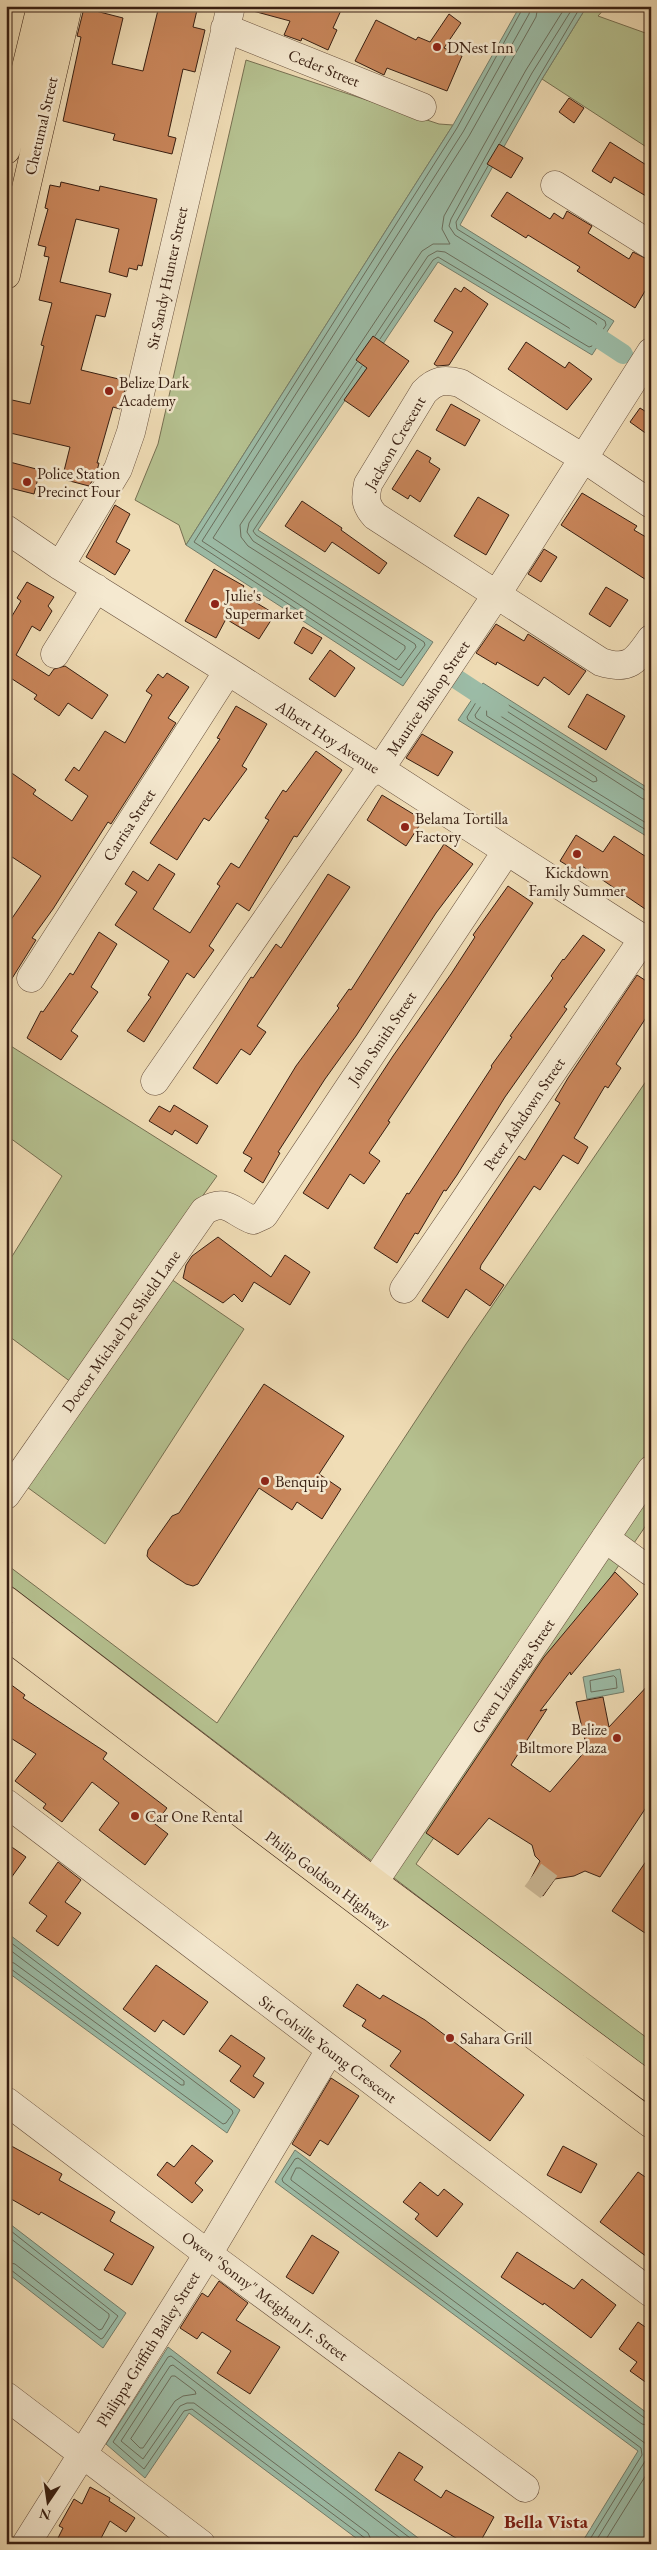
<svg xmlns="http://www.w3.org/2000/svg" width="657" height="2550" viewBox="0 0 657 2550" font-family="'EB Garamond',serif">
  <rect width="100%" height="100%" fill="#f0ddb6"/>
  <filter id="stains"><feTurbulence type="fractalNoise" baseFrequency=".004" numOctaves="4"/><feColorMatrix values="0 0 0 0 .2 0 0 0 0 .09 0 0 0 0 .02 0 0 0 .5 -.17"/></filter>
  <radialGradient id="worn" r=".72"><stop offset=".6" stop-color="#630" stop-opacity="0"/><stop offset="1" stop-color="#630" stop-opacity=".3"/></radialGradient>
  <path fill="#b6c291" stroke="#777052" d="M587,6H607L598,16L651,35V150L542,79Z
    M246,60L439,124L453,125L186,545L179,525L135,500L158,444Z
    M6,1043L217,1176L152,1266L244,1329L105,1544L16,1479L75,1385L6,1334V1266L62,1176L6,1135Z
    M651,1074V1518L416,1864L651,2041V2074L6,1582V1564L217,1723L466,1344Z"/>
  <path fill="#9cbda8" stroke="#747e6c" d="M520,6H587L542,79L460,225L614,321L592,355L438,262L258,530L433,642L403,686L186,545L453,125Z
    M483,683L651,790V839L458,720Z
    M620,1669L624,1692L587,1699L583,1677Z
    M6,1932L240,2110L227,2133L6,1971Z
    M295,2150L651,2416V2544H581L638,2451L275,2182Z
    M6,2221L126,2313L103,2348L6,2272Z
    M168,2347L426,2544H364L189,2413L145,2478L106,2444Z"/>
  <g fill="none" stroke-linecap="round" stroke-linejoin="round">
    <path stroke="#6a6e5d" stroke-width="1" d="M538,6L536,17L469,136L213,538L396,660L405,649V646L248,546L241,537L240,525L422,251L433,244H450L442,229L444,216L526,70L566,6
      M500,143L581,6
      M375,336L428,256L437,251L445,252L587,339L590,338L597,327L596,323L455,235L449,226L451,219L532,73L574,6
      M380,339L433,260L438,257L589,347L592,346L606,325L605,321L457,229L456,222L488,166
      M357,362L249,523L247,532L253,541L415,644L416,647L399,670L202,541L463,132L529,14L531,6
      M362,366L253,531L256,535L424,642L425,645L401,678L194,542L457,128L524,6
      M487,710H491L596,777L597,781L593,782L487,716Z
      M651,794L486,691H483L467,717L468,720L651,833
      M651,800L643,799L488,699L485,700L475,715L476,718L651,826
      M614,1676L616,1678L617,1688L591,1692L590,1681Z
      M6,1939L232,2110L233,2113L226,2123L223,2124L11,1969L6,1968
      M6,1947L184,2081V2085H181L14,1963L6,1961
      M6,2227L118,2316L103,2338L101,2339L11,2270L6,2268
      M6,2235L109,2314V2317L102,2329L99,2330L15,2264L6,2262
      M172,2376H175L195,2391L196,2394L183,2396L175,2401L143,2448H140L131,2439Z
      M367,2544L366,2539L357,2532L192,2409L184,2411L144,2469L113,2442L168,2357L171,2356L418,2544
      M373,2544L368,2533L194,2403H187L180,2406L143,2459L121,2441L170,2366L173,2365L408,2544
      M587,2544L642,2455L641,2448L283,2182L282,2179L295,2159L298,2158L646,2419L651,2420
      M594,2544L647,2458L649,2451L646,2444L291,2180V2178L296,2168H300L642,2424L651,2426
      M603,2544L651,2467"/>
    <path stroke="#9cbda8" stroke-width="20" d="M579,325L623,354
      M452,676L499,707"/>
  </g>
  <path fill="#c9865b" stroke="#381f12" d="M159,6H198L193,27L205,30L195,72L183,69L168,136L176,138L172,154L113,140L115,134L63,121L81,37L77,36L84,8L123,18L112,64L143,71Z
    M253,6H343L333,28L337,30L328,50L302,38L301,41L284,35L290,21L253,11Z
    M449,14L461,23L444,48L462,56L447,91L387,68L384,75L355,61L376,20L416,40L418,37L430,42Z
    M569,98L584,108L574,123L559,112Z
    M610,142L651,168V199L614,177L611,183L592,171Z
    M499,144L523,158L511,178L487,164Z
    M61,182L99,191L100,186L157,199L142,266L138,265L137,270L129,268L127,277L109,272L119,229L76,219L60,282L111,294L105,317L96,315L81,370L127,381L120,409L113,407L97,463H99L96,475L89,486L62,479L70,447L6,432L12,400L30,404L44,346L41,345L52,303L39,300L49,257L44,256L46,247L38,245L48,209L45,208L50,185L60,187Z
    M507,192L550,219L554,213L563,219L567,211L592,226L588,233L629,259L633,252L651,261V281L635,308L577,271L580,267L528,235L526,238L491,216Z
    M464,287L488,304L449,365L437,366L434,364L453,332L434,321L455,288L461,292Z
    M373,336L409,361L369,417L344,400L367,368L356,360Z
    M526,342L565,368L569,362L592,379L567,410L508,369Z
    M451,404L480,420L465,446L436,430Z
    M640,408L651,415V437L630,422Z
    M417,450L431,458L429,462L440,469L420,502L410,495L408,499L392,489Z
    M6,461L40,470L34,494L6,487Z
    M582,493L637,526L634,530L651,540V583L561,525Z
    M478,497L509,515L486,555L454,536Z
    M302,501L342,528L341,530L387,563L379,574L332,542L325,552L285,526Z
    M115,505L130,514L116,542L130,550L115,575L86,557Z
    M544,549L557,557L541,582L528,574Z
    M214,569L244,586L240,593L275,614L259,639L226,619L216,638L185,621Z
    M27,582L54,597L48,606L52,611L40,631L32,626L16,655L49,676L54,669L65,666L108,695L92,719L68,703L59,716L34,699L37,695L6,675V626L21,601L17,598Z
    M606,587L628,600L610,627L589,614Z
    M496,624L524,641L528,634L586,671L569,695L544,677L538,686L497,662L496,665L476,653Z
    M303,627L322,638L312,654L294,643Z
    M330,650L355,668L335,697L309,679Z
    M167,673L189,687L168,718L176,723L111,824L108,822L53,909L32,938L36,940L6,988V927L41,876L6,853V769L36,790L33,794L72,821L88,796L65,780L74,767L79,771L105,731L125,743L152,695L146,691L158,674L163,678Z
    M587,694L625,716L606,750L568,727Z
    M236,706L267,724L242,766L247,769L209,821L204,818L177,860L150,843L220,739L217,738Z
    M422,734L453,752L438,776L406,758Z
    M316,751L342,770L297,837L294,836L249,911L237,903L209,946L214,950L194,978L187,973L144,1042L127,1031L151,997L148,995L169,961L115,925L137,892L125,884L133,871L148,881L159,864L175,874L153,909L190,933L220,886L217,884L231,863L239,868L269,820L265,818L283,790L286,792Z
    M382,795L423,820L406,846L367,820Z
    M576,835L603,852L614,836L651,860V913L582,866L578,872L560,861Z
    M444,844L473,864L436,913L356,1036L325,1079L278,1152L280,1153L263,1183L244,1171L252,1158L243,1153L296,1066L339,1008L337,1006L349,989L351,990Z
    M328,874L350,887L257,1026L266,1032L250,1055L241,1049L217,1084L193,1068L251,977L253,978L276,944L281,948Z
    M508,886L533,903L388,1121L390,1122L369,1153L380,1161L364,1184L350,1174L328,1209L303,1193L393,1056L451,974L475,937L473,935Z
    M99,932L117,944L91,987L98,992L71,1031L78,1036L61,1060L27,1038L41,1011L43,1012L70,973L73,975Z
    M583,935L605,950L564,1007L567,1009L505,1097L457,1175L446,1191L444,1190L418,1234L415,1233L397,1263L374,1248L407,1193L409,1194L492,1067L491,1066L512,1037L510,1036L553,978L551,976L563,959L564,960Z
    M637,975L651,984V1010L616,1064L621,1068L608,1088L605,1086L574,1138L588,1147L578,1164L563,1155L540,1190L534,1186L481,1265L480,1269L504,1285L490,1306L466,1289L448,1318L422,1301L519,1156L525,1160L560,1103L555,1100L568,1078Z
    M174,1105L208,1126L197,1144L175,1130L172,1135L149,1121L159,1106L170,1112Z
    M218,1237L271,1277L285,1255L310,1272L290,1305L254,1282L242,1302L234,1294L223,1303L183,1278L186,1265L192,1256Z
    M264,1384L344,1436L319,1474L341,1489L322,1519L297,1502L292,1510L259,1488L198,1584L193,1586L186,1584L150,1560L147,1556L148,1550L172,1516L179,1513Z
    M615,1572L638,1594L571,1675L570,1672L540,1711L547,1709L511,1765L550,1792L587,1749L576,1702L603,1697L609,1727L651,1682V1800L600,1877L585,1871L574,1876L555,1879L543,1896L527,1886L540,1861L535,1856L532,1845L489,1818L458,1855L426,1833L544,1657Z
    M6,1681L25,1695L23,1698L107,1753L103,1759L167,1808L155,1824L168,1834L145,1865L99,1830L119,1803L92,1782L62,1822L43,1808L46,1804L15,1781L36,1754L6,1735Z
    M6,1843L26,1857L6,1885Z
    M651,1854V1937L612,1911Z
    M58,1862L81,1880L65,1902L81,1913L58,1946L36,1931L47,1916L29,1903Z
    M156,1965L208,2002L184,2035L163,2020L155,2032L123,2009Z
    M357,1984L380,1999L383,1995L425,2020L524,2095L490,2141L390,2066L401,2051L362,2026L366,2020L343,2006Z
    M231,2035L265,2058L253,2076L264,2083L254,2098L230,2081L241,2066L219,2051Z
    M331,2078L359,2096L328,2145L320,2140L310,2156L292,2144Z
    M6,2143L62,2174L59,2180L115,2212L110,2221L154,2247L132,2285L104,2270L114,2254L41,2212L39,2215L6,2196Z
    M192,2145L213,2161L195,2183L203,2190L192,2203L157,2175L167,2162L174,2167Z
    M563,2146L597,2164L581,2193L547,2175Z
    M638,2172L651,2181V2260L600,2222Z
    M420,2182L438,2196L444,2189L463,2204L437,2237L415,2219L419,2214L403,2202Z
    M312,2235L339,2252L313,2294L286,2277Z
    M517,2252L574,2289L582,2279L616,2305L591,2338L544,2303L543,2305L501,2277Z
    M219,2281L248,2303L236,2320L280,2347L250,2394L217,2373L231,2351L202,2332L197,2339L180,2328L202,2293L208,2297Z
    M638,2322L651,2331V2386L630,2371L637,2362L619,2349Z
    M399,2452L423,2467L414,2480L441,2498L446,2490L494,2517L479,2544H466L375,2490Z
    M90,2487L110,2498L109,2501L135,2518L126,2532L110,2521L98,2544H55L63,2528L59,2526L74,2499L82,2504Z"/>
  <g fill="none" stroke-linecap="round" stroke-linejoin="round">
    <path stroke="#cbb795" stroke-width="28" stroke-dasharray="28 14" stroke-linecap="butt" d="M533,1875L549,1887"/>
    <defs>
      <path id="minor" d="M225,28L422,107
        M555,185L651,245
        M651,504L583,458L460,383C444,379 436,380 424,392L368,484C365,498 365,505 375,516L601,662C629,671 636,661 651,639
        M6,529L60,566L228,671L651,944
        M60,566L118,469L131,432L231,6
        M55,654L96,588
        M31,978L228,671
        M155,1081L365,777L386,760L497,594L651,352
        M404,1289L643,939
        M6,1495L204,1211C227,1197 232,1212 253,1220L264,1215L506,852
        M605,1538L651,1572
        M6,1803L651,2293
        M374,1882L651,1470
        M6,2101L208,2254L525,2488
        M6,2396L201,2544
        M26,2544L208,2254L330,2050"/>
      <path id="highway" d="M6,150L41,6
        M6,275L68,6
        M6,1600L374,1882L651,2088
        M6,1635L651,2124"/>
    </defs>
    <use href="#minor" stroke="#664e3b" stroke-width="29"/>
    <use href="#highway" stroke="#381f12" stroke-width="29"/>
    <use href="#minor" stroke="#f5e9d0" stroke-width="28"/>
    <use href="#highway" stroke="#f0ddb6" stroke-width="28"/>
  </g>
  <g fill="#8f2418" stroke="#f5e9d0" stroke-width="2">
    <circle cx="437" cy="47" r="5"/>
    <circle cx="109" cy="391" r="5"/>
    <circle cx="27" cy="482" r="5"/>
    <circle cx="215" cy="604" r="5"/>
    <circle cx="405" cy="827" r="5"/>
    <circle cx="577" cy="854" r="5"/>
    <circle cx="265" cy="1481" r="5"/>
    <circle cx="617" cy="1738" r="5"/>
    <circle cx="135" cy="1816" r="5"/>
    <circle cx="450" cy="2038" r="5"/>
  </g>
  <g text-anchor="middle" dominant-baseline="central" stroke-width="5" stroke-linejoin="round" paint-order="stroke">
    <g font-size="16" fill="#381f12" stroke="#f5e9d0" text-anchor="start">
      <text x="447" y="47">DNest Inn</text>
      <text x="119" y="382">Belize Dark<tspan x="119" dy="18">Academy</tspan></text>
      <text x="37" y="473">Police Station<tspan x="37" dy="18">Precinct Four</tspan></text>
      <text x="225" y="595">Julie's<tspan x="225" dy="18">Supermarket</tspan></text>
      <text x="415" y="818">Belama Tortilla<tspan x="415" dy="18">Factory</tspan></text>
      <text x="577" y="872" text-anchor="middle">Kickdown<tspan x="577" dy="18">Family Summer</tspan></text>
      <text x="275" y="1481">Benquip</text>
      <text x="607" y="1729" text-anchor="end">Belize<tspan x="607" dy="18">Biltmore Plaza</tspan></text>
      <text x="145" y="1816">Car One Rental</text>
      <text x="460" y="2038">Sahara Grill</text>
    </g>
    <g font-size="16" fill="#381f12" stroke="#f5e9d0">
      <text transform="translate(324 68) rotate(22)">Ceder Street</text>
      <text transform="translate(41 126) rotate(-77)">Chetumal Street</text>
      <text transform="translate(167 278) rotate(-78)">Sir Sandy Hunter Street</text>
      <text transform="translate(395 443) rotate(-60)">Jackson Crescent</text>
      <text transform="translate(428 698) rotate(-56)">Maurice Bishop Street</text>
      <text transform="translate(328 737) rotate(33)">Albert Hoy Avenue</text>
      <text transform="translate(129 825) rotate(-57)">Carrisa Street</text>
      <text transform="translate(382 1038) rotate(-56)">John Smith Street</text>
      <text transform="translate(524 1114) rotate(-56)">Peter Ashdown Street</text>
      <text transform="translate(121 1331) rotate(-55)">Doctor Michael De Shield Lane</text>
      <text transform="translate(513 1676) rotate(-56)">Gwen Lizarraga Street</text>
      <text transform="translate(328 1880) rotate(37)">Philip Goldson Highway</text>
      <text transform="translate(328 2049) rotate(37)">Sir Colville Young Crescent</text>
      <text transform="translate(265 2296) rotate(37)">Owen "Sonny" Meighan Jr. Street</text>
      <text transform="translate(148 2349) rotate(-58)">Philippa Griffith Bailey Street</text>
    </g>
    <g font-size="19" font-weight="bold" fill="#7a1f14" stroke="#f5e9d0">
      <text x="546" y="2521">Bella Vista</text>
    </g>
  </g>
  <rect width="657" height="2550" fill="none" stroke="#f0ddb6" stroke-width="25"/>
  <rect x="8" y="8" width="642" height="2535" fill="none" stroke="#381f12" stroke-width="2.5"/>
  <rect x="12" y="12" width="632" height="2525" fill="none" stroke="#381f12"/>
  <g transform="translate(48 2502) rotate(193)" stroke="#f5e9d0" stroke-width="4" paint-order="stroke">
  <path d="M0-4L9 19L0 12L-9 19Z" fill="#381f12"/>
  <text y="-8" font-size="14" font-weight="bold" text-anchor="middle" fill="#381f12">N</text>
  </g>
  <rect width="100%" height="100%" filter="url(#stains)"/>
  <rect width="100%" height="100%" fill="url(#worn)"/>
</svg>
